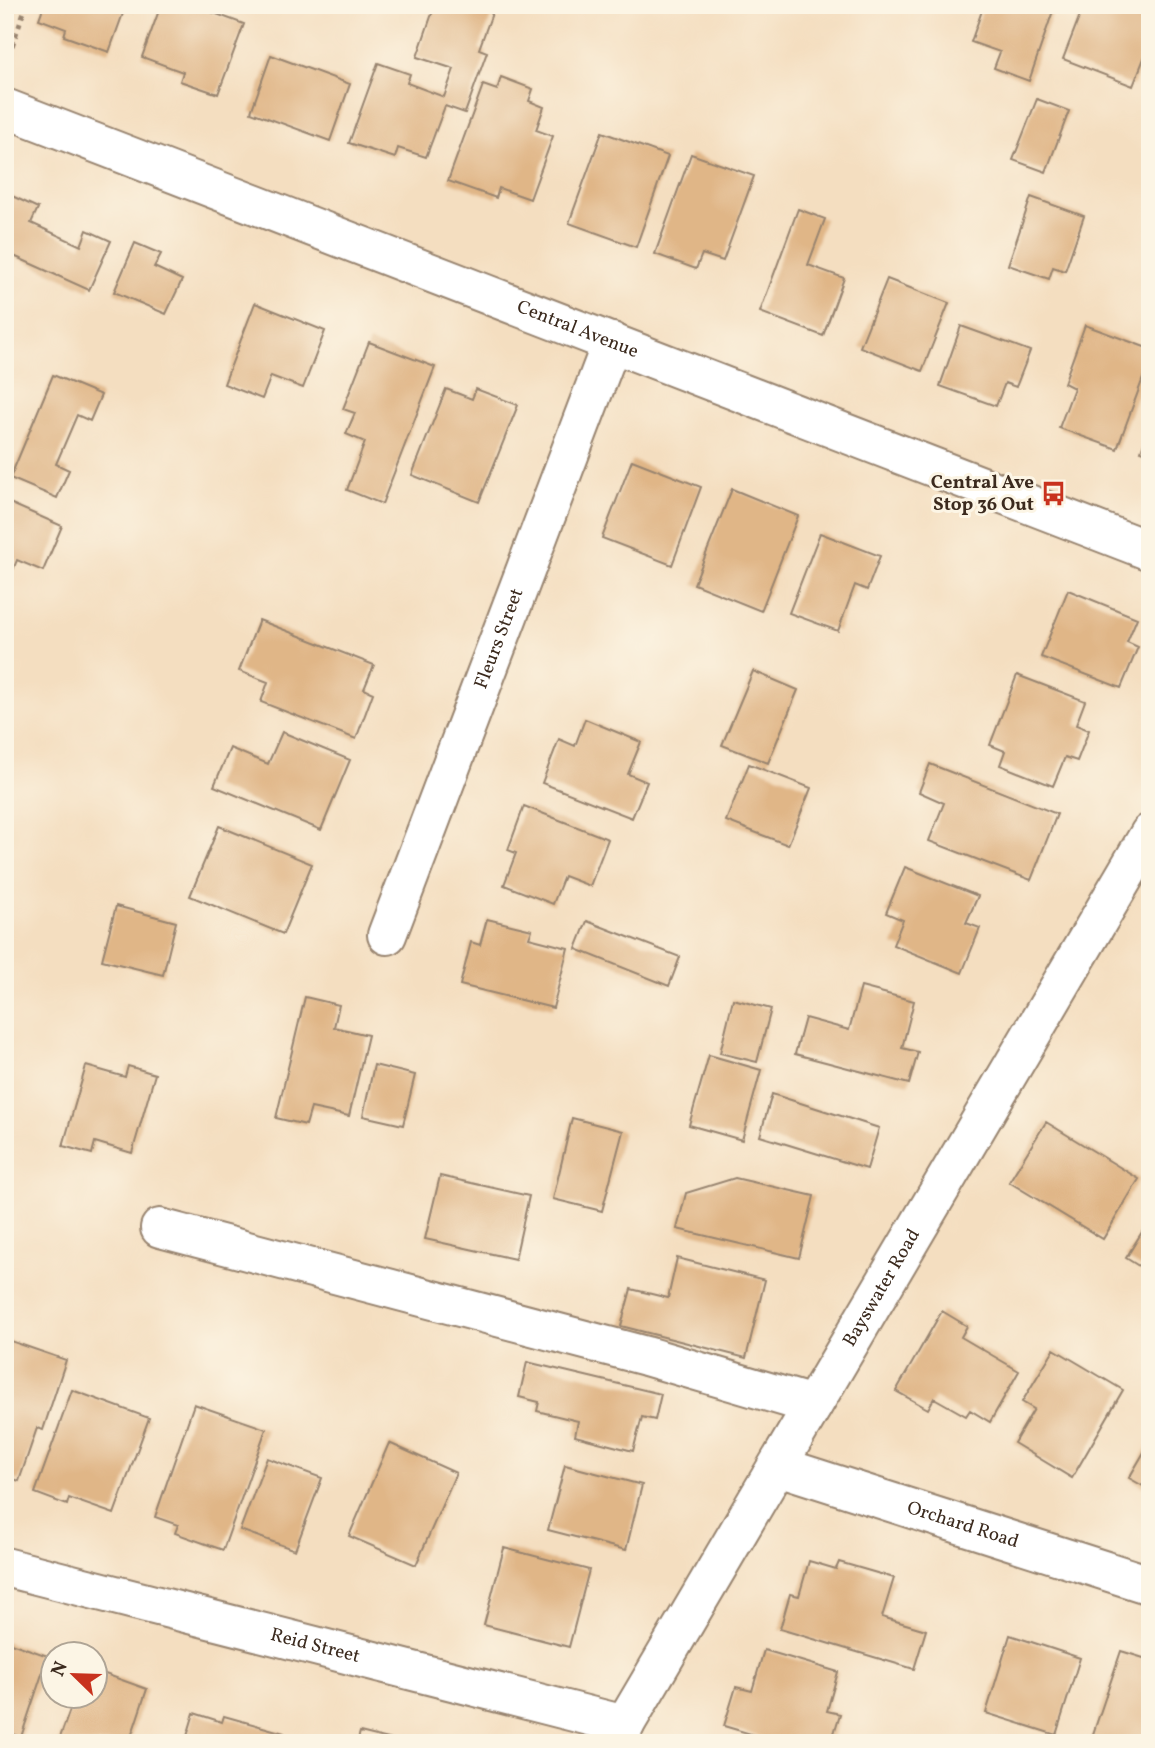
<svg xmlns="http://www.w3.org/2000/svg" width="1155" height="1748" viewBox="0 0 1155 1748" font-family="Vollkorn,serif">
  <rect width="100%" height="100%" fill="#fcf5e5"/>
  <filter id="ink" filterUnits="userSpaceOnUse"><feTurbulence type="fractalNoise" baseFrequency=".0143" numOctaves="2"/><feDisplacementMap in="SourceGraphic" scale="14" xChannelSelector="R" yChannelSelector="G"/><feConvolveMatrix kernelMatrix="1 2 1 2 8 2 1 2 1" color-interpolation-filters="sRGB"/></filter>
  <filter id="wash" filterUnits="userSpaceOnUse"><feTurbulence type="fractalNoise" baseFrequency=".00686" numOctaves="4" result="noise"/><feDisplacementMap in="SourceGraphic" scale="28" xChannelSelector="R" yChannelSelector="G"/><feGaussianBlur stdDeviation="1.57" result="paint"/><feColorMatrix in="noise" values="0 0 0 0 0 0 0 0 0 0 0 0 0 0 0 0 0 1.4 0 .05"/><feComposite in="paint" operator="in"/></filter>
  <g filter="url(#wash)">
    <rect width="100%" height="100%" fill="#f4dec0"/>
    <g id="blocks">
      <path fill="#e0b687" d="M44,5H126L109,52L64,36L66,29L39,19Z
        M161,5H192L244,24L218,94L180,81L183,72L142,57Z
        M435,5H495L479,49L487,52L465,113L445,106L426,157L398,148L395,158L349,143L378,63L410,74L407,83L444,97L454,69L417,57Z
        M984,5H1055L1029,81L994,68L1000,52L971,42Z
        M1084,5H1150V43L1133,86L1063,59Z
        M271,55L350,84L330,141L251,112Z
        M501,77L533,89L529,101L544,107L536,130L553,136L530,199L499,188L496,198L448,181L483,85L497,90Z
        M1037,99L1069,111L1046,172L1013,160Z
        M602,132L668,156L636,247L569,223Z
        M691,154L754,176L723,261L702,254L696,269L655,254Z
        M12,196L38,208L31,223L81,246L87,230L111,241L89,290L5,252V211Z
        M1031,197L1084,216L1065,271L1053,267L1049,279L1008,265Z
        M798,209L825,219L808,265L844,278L823,336L760,312Z
        M135,243L161,254L154,267L182,280L166,314L114,292Z
        M887,279L949,303L922,371L860,347Z
        M255,303L325,331L303,388L271,376L262,399L224,384Z
        M1085,325L1150,349V359L1117,449L1059,428L1074,388L1064,383Z
        M961,326L1030,351L1016,387L1005,383L996,406L940,386Z
        M369,342L435,367L382,504L347,490L365,442L346,434L355,413L343,409Z
        M53,375L101,395L90,421L77,415L56,464L69,470L57,498L10,478Z
        M446,389L472,399L476,389L518,405L479,502L412,475Z
        M1149,429H1150V454L1141,451Z
        M632,460L701,487L672,565L602,538Z
        M732,489L798,516L761,611L694,584Z
        M5,501L62,526L43,571L17,560L13,570L5,567Z
        M820,533L880,556L867,590L855,585L838,631L789,613Z
        M1068,590L1137,618L1127,642L1138,647L1121,688L1041,657Z
        M259,620L374,665L364,689L373,693L356,739L261,702L268,682L239,671Z
        M753,671L798,690L768,763L722,745Z
        M1017,675L1085,701L1076,725L1089,730L1077,761L1065,757L1053,786L1000,765L1005,751L990,745Z
        M585,719L641,742L628,774L647,782L632,818L542,783L559,739L575,746Z
        M282,732L350,760L321,830L214,786L230,748L268,764Z
        M749,764L811,788L788,845L726,821Z
        M930,764L1057,814L1031,880L929,841L944,803L919,792Z
        M524,806L608,839L590,886L564,876L553,904L504,885L516,853L508,850Z
        M219,826L312,864L283,934L190,896Z
        M905,867L978,896L966,923L980,928L962,973L893,945L903,920L886,913Z
        M116,906L176,922L163,975L102,960Z
        M487,919L532,930L529,938L568,948L553,1008L460,985L471,942L480,945Z
        M587,921L680,957L669,986L576,949Z
        M861,987L914,1001L902,1048L918,1052L909,1084L795,1054L805,1018L849,1030Z
        M305,997L339,1005L334,1027L368,1035L349,1116L311,1108L306,1125L276,1118Z
        M733,999L771,1009L757,1062L720,1053Z
        M709,1055L761,1070L742,1140L689,1125Z
        M374,1065L415,1075L403,1125L363,1116Z
        M86,1066L125,1077L128,1066L155,1074L132,1153L95,1142L92,1154L63,1146Z
        M772,1094L879,1128L867,1169L760,1136Z
        M572,1118L623,1131L602,1211L553,1199Z
        M1046,1122L1139,1179L1103,1239L1009,1182Z
        M440,1176L529,1196L515,1259L425,1239Z
        M735,1178L814,1196L799,1258L677,1229L686,1193Z
        M1150,1219V1273L1126,1258Z
        M677,1258L765,1280L746,1358L621,1326L631,1289L668,1298Z
        M942,1311L967,1326L961,1337L1019,1371L990,1422L970,1410L966,1416L934,1398L928,1409L896,1391Z
        M5,1339L66,1360L43,1430L37,1428L19,1481L5,1476Z
        M1054,1349L1123,1390L1072,1478L1014,1443L1034,1409L1022,1402Z
        M527,1362L661,1394L655,1420L642,1417L633,1451L575,1436L578,1421L537,1411L539,1402L519,1397Z
        M72,1390L149,1418L114,1514L69,1498L67,1505L35,1493Z
        M194,1404L266,1429L223,1550L175,1533L178,1525L155,1517Z
        M1150,1442V1490L1129,1478Z
        M389,1443L456,1473L416,1565L349,1536Z
        M267,1458L322,1478L295,1550L240,1530Z
        M565,1465L642,1485L626,1550L548,1530Z
        M504,1548L589,1570L569,1647L484,1625Z
        M809,1561L836,1569L839,1562L894,1578L882,1617L926,1630L914,1669L780,1629L790,1594L799,1596Z
        M1010,1635L1080,1658L1056,1735L986,1713Z
        M5,1641L48,1656L21,1737L5,1732Z
        M764,1650L838,1672L827,1711L840,1714L831,1743H781L724,1726L736,1687L752,1691Z
        M1121,1651L1150,1660V1743H1090Z
        M94,1670L147,1689L129,1743H58L75,1696H94Z
        M194,1713L222,1722L224,1716L284,1733L281,1743H185Z
        M360,1732L401,1742V1743H357Z"/>
    </g>
  </g>
  <g filter="url(#ink)">
    <use href="#blocks" fill-opacity="0" stroke="#98846f" stroke-width="2"/>
    <g fill="none" stroke-linecap="round" stroke-linejoin="round">
      <defs>
        <g id="minor">
          <path id="s1" d="M5,108L1150,551"/>
          <path id="s2" d="M387,935L612,342"/>
          <path d="M160,1228L646,1356L813,1405"/>
          <path id="s3" d="M778,1466L1150,1585"/>
          <path id="s4" d="M5,1567L625,1725"/>
          <path id="s5" d="M614,1743L1150,833"/>
        </g>
      </defs>
      <use href="#minor" stroke="#98846f" stroke-width="42"/>
      <path stroke="#98846f" stroke-width="4.5" stroke-dasharray="5 5" stroke-linecap="butt" d="M6,65L26,5"/>
      <use href="#minor" stroke="#fff" stroke-width="38"/>
    </g>
  </g>
  <defs>
    <symbol id="bus-bare" viewBox="-9 -9 18 18"><path d="M-5-6H5V4H4V6H2V4H-2V6H-4V4H-5ZM-3.5-4V0h7V-4ZM-3.5 1.2v1.5H-2V1.2ZM2 1.2v1.5H3.5V1.2Z" fill="#c8321e" stroke="#fcf5e5" stroke-width="2.5" paint-order="stroke"/></symbol>
  </defs>
  <g fill-rule="evenodd">
    <use href="#bus-bare" x="1036" y="476" width="35" height="35"/>
  </g>
  <g text-anchor="middle" dominant-baseline="central" stroke-width="6" stroke-linejoin="round" paint-order="stroke">
    <g font-size="19" fill="#3b2a1e" stroke="#fcf5e5">
      <text stroke="none"><textPath href="#s1" startOffset="614">Central Avenue</textPath></text>
      <text stroke="none"><textPath href="#s2" startOffset="317">Fleurs Street</textPath></text>
      <text stroke="none"><textPath href="#s5" startOffset="528">Bayswater Road</textPath></text>
      <text stroke="none"><textPath href="#s3" startOffset="194">Orchard Road</textPath></text>
      <text stroke="none"><textPath href="#s4" startOffset="320">Reid Street</textPath></text>
    </g>
    <g font-size="19" font-weight="bold" fill="#3b2a1e" stroke="#fcf5e5" text-anchor="end">
      <text x="1034" y="483">Central Ave<tspan x="1034" dy="22">Stop 36 Out</tspan></text>
    </g>
  </g>
  <rect width="1155" height="1748" fill="none" stroke="#fcf5e5" stroke-width="28"/>
  <g transform="translate(74 1675) rotate(293)"><circle r="33" fill="#fcf5e5" stroke="#afa495" stroke-width="2"/>
  <path d="M0-5L12 26L0 18L-12 26Z" fill="#c8321e"/>
  <text y="-10" font-size="19" font-weight="bold" text-anchor="middle" fill="#3b2a1e">N</text>
  </g>
</svg>
